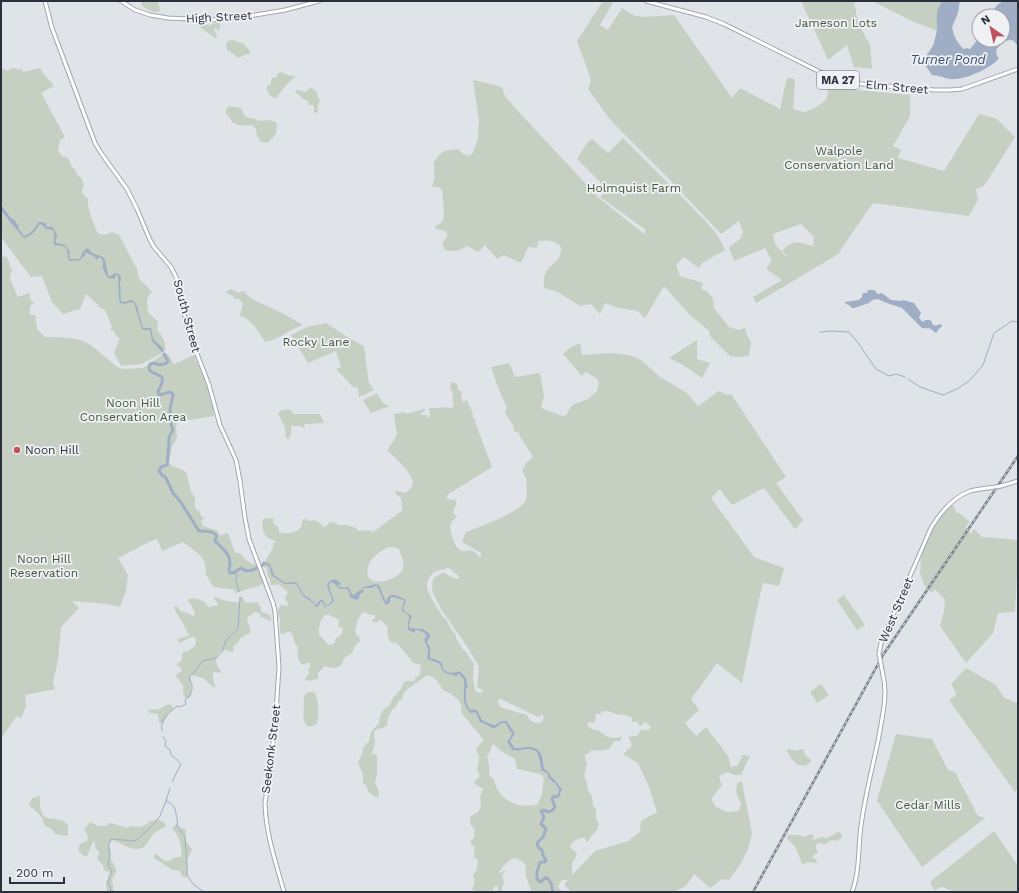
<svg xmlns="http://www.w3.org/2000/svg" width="1019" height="893" viewBox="0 0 1019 893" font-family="'Work Sans',sans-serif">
  <rect width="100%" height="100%" fill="#e0e3e7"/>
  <path fill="#c5d0c2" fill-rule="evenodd" d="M142,1H158L160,11C154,14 146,9 141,5Z
    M603,1H610L613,3L600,25L608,30L622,8L635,16L643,17L674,15L732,98L740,88L780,109L787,78H792L795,80L793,109C796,110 800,111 803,112C809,112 822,104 827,99L828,87L910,95V116L893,146L901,150L898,158L944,171L979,114L997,119L1015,137L984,186L976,189L978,200L969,216L873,203L839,252L840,253L756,303L753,297L782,280L766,269L772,261L765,248L734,261L729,247L740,239L743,232L739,221L721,234L670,180L615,125L608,117L588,89L591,82L588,71L577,41ZM801,224L814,237L813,246C799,242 793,239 782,251L786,255L785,256L775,244L773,234Z
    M801,1H854L858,23L870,45L872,69L857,67L854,68L847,45L828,60Z
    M872,1H953L946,34L914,22Z
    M195,22L209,25L217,23L220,24V29L218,31L216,28L214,29L217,37L216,39C210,34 198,27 195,22Z
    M233,40L237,42L243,43L250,51V54L244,55L239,58C235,56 232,52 227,50L226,44L228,41Z
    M1,68L8,71L11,68H15L18,70L21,69L23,72L40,68L43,73L54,86L41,93L65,137L60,140L58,151L62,156L68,158L72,167L75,169L76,173L81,178L84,186L82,190L83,194L88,199C87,212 94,221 97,232C100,236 108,235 112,232L119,235L137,269L139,278L142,282L145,284L152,292C151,293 149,295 148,297C146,301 148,307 148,312L158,322L157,330C163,337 166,342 165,351L142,364L121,366L114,353L120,338L116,336L114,331H111V328L112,327L105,310L99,307L96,303L86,294L80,309L63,314L52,302L42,276L31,277L1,237V207L5,212H7L1,205Z
    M281,72L287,75L295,76V77C287,83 282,90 276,98C270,97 266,92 267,86L271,84V80L272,78L277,77V74Z
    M473,80L502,87L505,96L517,110L599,198L644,234L646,230L600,197L607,189L577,159L587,143L592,139L608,153L623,138C645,160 667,182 689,204C702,218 718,231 725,250L702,263L699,268L684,257L676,265L680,276L703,283L701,289L707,291L713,299L714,308L729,327L739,330L745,328L747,335L751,342L749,356L739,357L730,356L710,336L709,331L689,314L664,286L645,318L640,313L637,311L618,308L605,303L600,314L591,304L580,306L556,291L544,288C544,283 543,277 546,272C553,261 561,263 561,247C554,240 547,240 538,241L537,248L528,247L521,263L504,255L497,259L485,245L478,252L467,246C460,251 453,252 445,250L442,243C446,239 449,237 446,231L436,229L435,226C438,225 442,223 443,220C445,216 443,196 442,190L439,187H432L435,177L434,172V162L438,156L444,151L458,149L463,154L468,156L473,153L478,138L479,120Z
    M311,87L317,92L318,98L320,101L317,108L318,112L315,113L314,112V107L313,105H309L308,101L303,99C301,95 297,95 295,91L297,90L306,92Z
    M229,106L241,108L245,116L249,118L254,119L259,121L269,120L276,122L277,124L276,134C272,137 271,141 267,143L261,142L258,137L257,136L256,129L253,126L249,125L246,126L242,125H238L232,122L230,118L226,113V109Z
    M1,256L7,257L10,264L9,267H11L12,269L10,278L11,281L18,297L30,293V300L34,302V303L30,306V315H35L37,329L45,337C57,337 71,337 83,341C93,345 107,359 116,366L119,368L125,369L143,368L165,353L168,354C169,358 172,359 173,363L175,364L194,355C202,375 213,395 214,416L177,422L176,428L177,438L175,442L172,446L169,463L172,466L180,469L186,472L187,475L191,492L195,498V508L200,512L201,516L204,518L201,521L203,526L218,531L219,535L228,533L235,553H240C246,561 249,563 258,565L264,582L259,586L241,591V592L235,593V590L214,587L212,585L208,577L205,575C209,558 195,551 183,542L162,551L157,539L151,541L118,558L128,575L126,591L120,607L106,604L72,601L79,608L61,627L58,660L53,682L55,689L25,695L26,706L21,718L17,716L2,737H1Z
    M231,289L238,293L243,291L252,299L282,313L303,325C290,329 279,340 265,342C261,334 250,318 240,316C241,312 242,307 243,304L239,299H234L233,296L228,294L226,292Z
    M326,323L352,340L364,346L368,378L369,383L374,390L359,397L358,388L353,387L337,370V368H341L336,351L308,363L291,335L307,327Z
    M697,340V359L710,363L702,378L683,365L669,358Z
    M580,343L582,355L610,353L629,355L641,360L660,377L687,393L698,406L719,391L726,395L731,394L786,477L776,483L803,520L795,529L764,488L732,505L720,489L711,498L754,557L784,568L779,586L763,583L759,599L742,683L717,663L691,699L699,710L685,723L696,736L706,727L728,756L731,767L737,766L741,760L742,755L750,756L741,775H735L727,772L721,775L719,777L722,785L711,799L715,806L726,812L739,811L741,804L736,792L737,784L741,781L742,782L752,833L748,849L741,863L729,880L722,879L710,888L694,874L686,886L673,892H571L564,885L568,880H562L558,886L562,892H531C531,887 527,882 526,876C525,872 527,866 524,863C522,861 518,859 515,858C508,860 503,866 499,872L501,873L504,870L505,871L502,876L504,882L501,892H498V887L497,886L494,887L492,892H476V891L472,890C474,881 476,886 473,875L477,869V864L478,862L477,859L474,857L475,848L470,842L475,837L474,833L475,830L471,825L470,817L471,816C476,814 481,811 481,805C481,802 480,800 480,798C480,795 482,792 483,789L475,784L474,782L480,776C474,767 480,765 479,756C478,754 477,752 476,750C478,744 481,744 484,740L463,715C460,710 462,710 461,705C460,699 449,692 443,690C440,685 436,678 430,676C424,675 423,679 419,681C412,686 403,690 402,699L399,700L395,708L392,709L387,721L388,725L383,728L377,729L374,732L375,743L372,753L373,754L377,755V774L375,783L378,789L379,796L376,797C374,796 371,794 369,792C366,788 368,786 363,783V775L358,762L362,754L363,748L369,741L371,732L379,723L380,716L384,709L389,706L393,698L401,689L404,682L407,681H413L420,674L421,665L413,663C407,655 403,649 396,643H392L388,639L389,637L387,633L388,628L387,626L385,625L384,623L381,620L376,622H372V620L375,618V616L374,615H369L367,613L363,612C358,617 354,629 356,635L359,636L360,642L356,644L352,653L344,658C343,660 343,662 342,664C338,669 330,668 325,666L318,673V678L317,679L309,681L306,680L305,678L309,674L308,670L310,667V663H306L304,665C297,662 297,653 298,647C292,641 295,637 290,631L283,634H281L280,633V619L278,614V610L281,605L288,606L289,605L285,598L288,592L278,584L275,585H271L270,579C267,576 267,573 267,569L263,566L262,564L266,563H264L273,548L272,546L274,545L273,543L277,542C274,540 271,540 268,538C262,534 262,525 263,519L265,518L274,519L273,523L278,527L279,532C286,535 299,533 302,525C302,523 302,521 303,519H305L310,521C315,519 320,522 323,527H325L331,522L336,523L338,525C345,525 354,525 359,531L368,530L373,532L403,510L402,508L401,498L395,493L397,491L406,493C409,490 413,487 413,482C413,475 394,455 387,451L397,435L394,414L405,412L406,414L424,409H425V411L421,413V415H426L427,418L430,416L429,408H440L443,407L452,408L454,405C451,398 455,395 450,388L451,383L453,382L457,384L458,389L462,393L461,397L463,402L467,400L470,408L472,410L473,417L476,421L475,422L492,467L447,495V498L451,500L455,499L457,504L455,506L453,513L457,517L451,522L452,524L450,526C451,534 454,549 463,551C467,552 470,549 473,551C477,553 477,556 481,557V553L462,542L466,532C479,527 521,512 526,500C527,496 527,482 526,478C524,473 522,474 523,467H525V464L533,457L521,438L518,432H515L514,431L513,425L505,413L506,409L507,408L499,390L491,367L509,363L515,377L540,373L544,396L541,408L565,417L572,405L588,399L597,391L599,382L596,378L586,372L582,376L563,354L571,347ZM389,547L397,548L399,549C401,556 406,564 402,571C398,578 380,584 373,581C371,580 369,578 368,577C365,562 376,553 389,547ZM447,568L451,569L453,572L457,574L460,579L453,578L443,572L433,579L432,591L441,609L470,651L479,667L477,687L484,691L480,693L477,692L475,690L473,678L474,664L466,652L463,650L460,644L456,639V636L454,632L451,629L446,619L444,618C440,612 426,592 427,585C427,582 430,576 432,574C437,569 442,571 447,568ZM335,579L341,583L340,584L338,583L337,584C340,588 342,588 347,587L349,588L354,598L360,592L363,587L376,584L379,585L380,587L386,602C386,601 388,597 389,596C393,593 401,597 405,599L406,602L403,608L404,611L412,616L409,625L410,628L423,629L430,634V637L427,642L430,647V658C436,660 443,660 443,669C449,674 452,673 460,671L466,678L468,687L466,688V701L469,709L477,710L482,720C484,721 493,725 494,725C499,724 499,720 507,721L515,734L510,741L515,748C519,748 524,747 528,747C542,747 543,758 544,769L549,772L551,777C555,779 562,786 562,791C562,793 560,796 559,797L556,798L553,797L554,795L556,796L558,794L559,789L554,782H552L548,778V774L541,770L540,763L537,752C526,745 522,753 512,750L507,742L512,734L505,723H502L495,728H492L487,725L480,722L476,713L475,711L471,713C460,706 465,690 464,680L459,674H457V677C449,672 442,676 440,664L427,659L428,649L424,640L427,635L419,629L414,630L415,632L408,630V623L409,617C403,609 399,615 404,601L403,600L393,597L390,598L389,602L386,605L385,604C383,599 379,590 376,586L372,588H364L363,591L364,592L361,593L359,596L360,597L357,600L353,599L347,589H340L332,582L329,584C329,591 333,596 334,602C331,603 328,607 326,607L323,605L321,601L318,606L316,607L312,602L303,596L295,583L299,586L304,595C310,597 313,601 316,605L321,599L323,600L325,605L326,606L332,600C330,591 321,583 335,579ZM325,615H329L338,619L339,622L338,626L343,629L341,635L336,638L334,644L328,645C322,636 316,636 320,624C321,620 322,618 325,615ZM499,698L538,717L542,714L544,718L542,722C534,724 530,722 527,715C519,713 509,710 500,707L498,701ZM603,711C608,711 612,712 616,714C622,716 627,714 632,718V722H637L640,726H641L645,722H646L651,727L648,730H641L637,736L628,737C632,741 634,748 626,750L627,751L623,754L638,763L649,787L657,812L641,821L640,832L628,841L595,851L572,875V865L573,861L577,855C576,851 572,850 570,847C572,841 580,837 585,838L587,843L591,836L597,830L599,825L596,818V810L593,805L592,796L588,790L586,780L584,776L587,764L585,760V755L589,753L592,750C596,751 606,751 610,748C612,746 612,743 614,741H620L622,738V737L615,738L608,737L599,731L589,728L587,724L589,722L593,723L595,721L596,714H600ZM493,744L501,751L515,759L517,769L540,774L544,778L542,794L538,804C519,810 497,800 494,779L489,775C490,769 489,762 487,757Z
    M377,393L383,403L389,406L371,413L363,400Z
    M288,409L291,410L293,414H320L324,423L304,424L305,427L302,428L301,426H291C291,431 292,435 288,439L286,438L285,427L284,426L278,413L282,410Z
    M952,504L957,513H959L969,521V522L966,527L971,534L974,529L982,537L1018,540V557L1015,612L998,613L993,633L966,663L940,626L944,611L945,600L935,589L932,593L924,585L920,573L922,547L931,527L939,518Z
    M844,595L865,625L857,630L837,600Z
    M242,596L243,597C245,607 252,601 258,602L261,608V612L270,615L272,621L267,620L265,618L260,617L261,614L255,612L248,617L247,621L250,628V633C243,638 241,635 237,644L233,646L234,651L232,652L226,650L221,651C215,658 214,663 221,671V673L214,672L213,673V681L216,687H213L203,678L191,675L190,678C192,681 190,683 191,687C192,692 192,695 188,698H185L183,693V685L176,676L177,674L181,672L182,669L177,665V664L182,660V656L183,652L188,651L195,646L196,639L194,636L181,642L180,644L177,638L179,639L189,635L184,625L177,614L174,606H176L181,611L194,616L195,613C193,609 192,605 188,601L189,599C195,597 200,600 205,602C208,609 210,607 217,605L218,603L214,599V598L215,597C223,600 231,603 239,602V597Z
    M966,668L996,685L1004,698L1018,703V788L1015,792L949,700L957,694L951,684Z
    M821,684L829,695L817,703L810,692Z
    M309,692H314C319,699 320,717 316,725L308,727C301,720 304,711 304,702C304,700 303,698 304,696C305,694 307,693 309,692Z
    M168,704L171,705L174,709L168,714L163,724L159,722L158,714L150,713L148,711L149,710C161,709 158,710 168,704Z
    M896,734L932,739L948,770L955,772L978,816L985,818L922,867L877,801Z
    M789,749L795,751L801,749L804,750L805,755L811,760V762L805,766L802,765H798L791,759L790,755L786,751Z
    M38,796H40C40,801 39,805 41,810C43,822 55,817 63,821C65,822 66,824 68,825V835L66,836L55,834L52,829L45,826L42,818L39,814L29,805L30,802L33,797L35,798Z
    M158,819L165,823L166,826C162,829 158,830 155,832C151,836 149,842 145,846C136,854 122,844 113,840L109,844V846L111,851V860L116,868V872L112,879L114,892H107C107,889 106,886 106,883C107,879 110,878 110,873L104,870L103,865L98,860L97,857L100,853L95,847V842H93L87,856H84L78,850L80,844L88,840L87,834L84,829L90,822L98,826H105L111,823L127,828L132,826L140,827L147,824L150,821H154Z
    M177,824L180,828L184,829L186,830L185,840L192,849C192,852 190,853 189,855C186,860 187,871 188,876V877H183L180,871C178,871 175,870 173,870C171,869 155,859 154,858C154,857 154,856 154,855L157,854C161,859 166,863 171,860C172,859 173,858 174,858C176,857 178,857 181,857C182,852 181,841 178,837C177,834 174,831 172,828Z
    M994,831L1018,866V892H956L942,887L934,890L930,882Z
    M838,832L841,833L842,838L836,841L831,840L825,844L820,843L817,844L815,846L818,852L814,855L812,857L818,862C814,864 813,862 809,862C806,863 805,864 802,864L796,848L786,837L790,835H799L804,837L812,834L814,836L812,840H813L821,837L827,838Z"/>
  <path fill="#9faec4" d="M942,1H960L958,13L952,27L954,35L957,41L963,49L968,48L969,49H970L979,38V40H1003V16H991C997,0 1003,1 1018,1V47C1018,46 1014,41 1014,41C1007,37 999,46 996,50L997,56L999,58C992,68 963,81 950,79C946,79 942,76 938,76C936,75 934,76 932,75C929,70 924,66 925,59C926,53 932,50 934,43C935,38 937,32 937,28C937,15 935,13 942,1Z
    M1,205L11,218L16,221L15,222L19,226L18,228L24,236C31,234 35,227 39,222H42L44,223H46V225L47,227H52C55,230 57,234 57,238L55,239L56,243C65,245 66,243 70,253L69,255L70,259H79L81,257L83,251L88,248C90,250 91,253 95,254C98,256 101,255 104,258C106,261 107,272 109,277L115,273L120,275L121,278L120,283L121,301L123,302L132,300C136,303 138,307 138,311L143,328H151L152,332L153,339L162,347L164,351L162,352L152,341L150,330H144L142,329L134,303L132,302L124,304L120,303L119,299L118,276L116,275L115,276V279L108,278C106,275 104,272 103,268C102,262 105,260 99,257L97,260L95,257L85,252L84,253L86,254L80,260L70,261L68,258C67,244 67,247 54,245C53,241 54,238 54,234C54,228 50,230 46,229C45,228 42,225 41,224H40C36,230 31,237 24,238C21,235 1,211 1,209C1,208 1,206 1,205Z
    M868,290H874L878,294L882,293L891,300L901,301L903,300L914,303L921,313L919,318L923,322L925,320H930L932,322V324C935,327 937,325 941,324L942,326L939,329L936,333C928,326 931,329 922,328L902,308L884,302L878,299L872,300L869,303L854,308H852L849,305L846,304L845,302L859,300L862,297L863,293H867Z
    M265,562L270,564L274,575L278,578L286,583L294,582L297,583L304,595C309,597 313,601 316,605L321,599L323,600L325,605L326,606L332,601C331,592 320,583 335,579L341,583L340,585L337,584C340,588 342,588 347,587L349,588L354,598L360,592L363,587L376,584L379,585L380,587L386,602C386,601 388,597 389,596C393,593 401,597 405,599L406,602L403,608L404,611L412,616L409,625L410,628L423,629L430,634V637L427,642L430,647V658C437,660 443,660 443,669C449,674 452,673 460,671L466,678L468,687L466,689V701L469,709L477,710L482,720C484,721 493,725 494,725C499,724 499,720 507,721L515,734L510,741L515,748C519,748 524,747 528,747C542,747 543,758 544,769L549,772L551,777L555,780L562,789L560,796L557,798L553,797L554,794L556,796L558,794L559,789L554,782H552L551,780L548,778V774L541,770L540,763L537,752C526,745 522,753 512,750L507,742L512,734L505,723H502L495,728H492L487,725L480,722L476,713L475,712L471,713C460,706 465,690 464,680L459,674H457V677C449,672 442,676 440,664L427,659L428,649L424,640L427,635L419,630H415V633L408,630V623L409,617C403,609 399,615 404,601L403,600L393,597L390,598V602L386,605L385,604C382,599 380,590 376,586L372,588H364L363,591L364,592L361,593L359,596L360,597L357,600L353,599L347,589H340L332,582L329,584C329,591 333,595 334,602C331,603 328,607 325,607L321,601L318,607H316L312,602L303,596L296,584H285L272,576L269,566L265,564L263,566L262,565Z"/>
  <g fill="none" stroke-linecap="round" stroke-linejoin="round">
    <path stroke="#9faec4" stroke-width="1" d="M820,332L831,331L849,332L859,344L876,369L889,376L896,374L905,377
      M908,379L920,387L943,395L957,389L969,381L983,365L994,333L1012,321L1018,322
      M233,573L237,574L236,581L239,591
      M162,731C159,720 169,713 177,706L180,707L186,704L185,700L190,696L191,691L192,690V685L189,678L199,666L202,661L216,658L222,652L226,640L238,629L240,598
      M163,737L166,741L165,746L170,750L171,755L175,758L181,764L172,782
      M170,788L166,801C173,804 175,806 176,814C177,818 178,821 177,825L185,837L187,864V875L193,884L204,892
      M111,892L110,886L108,884L109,877L112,871L108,865L109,859V844L111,839L135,841L150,828L160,816L166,801"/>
    <path stroke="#9faec4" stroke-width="3" d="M164,354L168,361L167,363L160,365C155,364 156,362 150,364L149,368L150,371L162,377C164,383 159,387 158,392L159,395L170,392L172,393L173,395L170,409L171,424L173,430L169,437V443L167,465L161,467L159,471L162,475L166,478L173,493L180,501L199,531C203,531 214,531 216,535C217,537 216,539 215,541C224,550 233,555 229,569L230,573H233L241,568C248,574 255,569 263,565L264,563
      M351,595L352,597H354L360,592
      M553,892L551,883L547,878H545L541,882L537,879V872L540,863L541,862H545L546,861L543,855L542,850L538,847L537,843L543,837L546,829L541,824L544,817L541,811L543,810L549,812L553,810L555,807L552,799L553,797H556"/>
    <defs>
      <path id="major" d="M45,1L52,28L95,143L101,153L127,189L137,209L150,240L154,247L171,267L177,279L187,326L190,336L209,385L220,425L236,460L240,481L245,518L249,539L273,603L275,611L279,667L275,728L265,804C266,835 276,863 284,892
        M121,1L135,10L150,15L168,18L212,20L244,17L285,10L319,1
        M646,1L706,17L724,24L824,74L845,82L862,84L935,90H950L962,89L1018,69
        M1001,486L1018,481
        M879,654L881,643L887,629L931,528C940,513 954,497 970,491C978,489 987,488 996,487
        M852,892C860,871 858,847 861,826C865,795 873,766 879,736C882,717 888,695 883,675"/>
    </defs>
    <use href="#major" stroke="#a1a6b2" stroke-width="5"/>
    <use href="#major" stroke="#fff" stroke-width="3"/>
    <defs>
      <path id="rail" d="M753,892L883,655L1018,456"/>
    </defs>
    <use href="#rail" stroke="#7b828f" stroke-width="2.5"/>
    <use href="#rail" stroke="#eff1f5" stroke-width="1" stroke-dasharray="3" stroke-linecap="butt"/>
    <defs>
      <path id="major-bridge" d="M996,487L1001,486
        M879,654L883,675"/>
    </defs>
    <use href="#major-bridge" stroke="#a1a6b2" stroke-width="5" stroke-linecap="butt"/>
    <use href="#major-bridge" stroke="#fff" stroke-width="3"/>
  </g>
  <circle fill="#bf525b" stroke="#eff1f5" stroke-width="1.5" cx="17" cy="450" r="4"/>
  <g text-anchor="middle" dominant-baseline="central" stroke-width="3.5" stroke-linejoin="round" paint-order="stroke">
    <rect fill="#eff1f5" stroke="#666a74" stroke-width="1" x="817" y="71" width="42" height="18" rx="3"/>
    <g font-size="11" font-weight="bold" fill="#2b303d">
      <text x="838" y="80">MA 27</text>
    </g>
    <g font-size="12" fill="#2b303d" stroke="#eff1f5">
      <text transform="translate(219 17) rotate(-3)">High Street</text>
      <text transform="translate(897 87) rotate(5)">Elm Street</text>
      <text transform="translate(187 316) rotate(75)">South Street</text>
      <text transform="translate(896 610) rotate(-67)">West Street</text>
      <text transform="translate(271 749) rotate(-83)">Seekonk Street</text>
    </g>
    <g font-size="12" fill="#3d5739" stroke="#eff1f5">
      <text x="836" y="23">Jameson Lots</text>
      <text x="839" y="151">Walpole<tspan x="839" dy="14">Conservation Land</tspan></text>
      <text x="634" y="188">Holmquist Farm</text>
      <text x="316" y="342">Rocky Lane</text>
      <text x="133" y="403">Noon Hill<tspan x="133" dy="14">Conservation Area</tspan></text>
      <text x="44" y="559">Noon Hill<tspan x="44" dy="14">Reservation</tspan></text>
      <text x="928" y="805">Cedar Mills</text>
    </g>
    <g font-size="12" fill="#2b303d" stroke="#eff1f5" text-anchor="start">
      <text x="25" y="450">Noon Hill</text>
    </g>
    <g font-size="13" font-style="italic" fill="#394d6d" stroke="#eff1f5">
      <text x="948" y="59">Turner Pond</text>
    </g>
  </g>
  <rect width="1019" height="893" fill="none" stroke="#2b303d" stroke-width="4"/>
  <g transform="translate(991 28) rotate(326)"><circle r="19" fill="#eff1f5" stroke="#a1a4ab"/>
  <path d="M0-3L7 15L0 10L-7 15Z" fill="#bf525b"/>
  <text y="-6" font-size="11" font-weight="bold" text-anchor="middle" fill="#2b303d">N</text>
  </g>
  <path d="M10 877v6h54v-6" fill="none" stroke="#2b303d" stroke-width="2"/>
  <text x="16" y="877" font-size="12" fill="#2b303d" stroke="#eff1f5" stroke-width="3" paint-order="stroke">200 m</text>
</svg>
